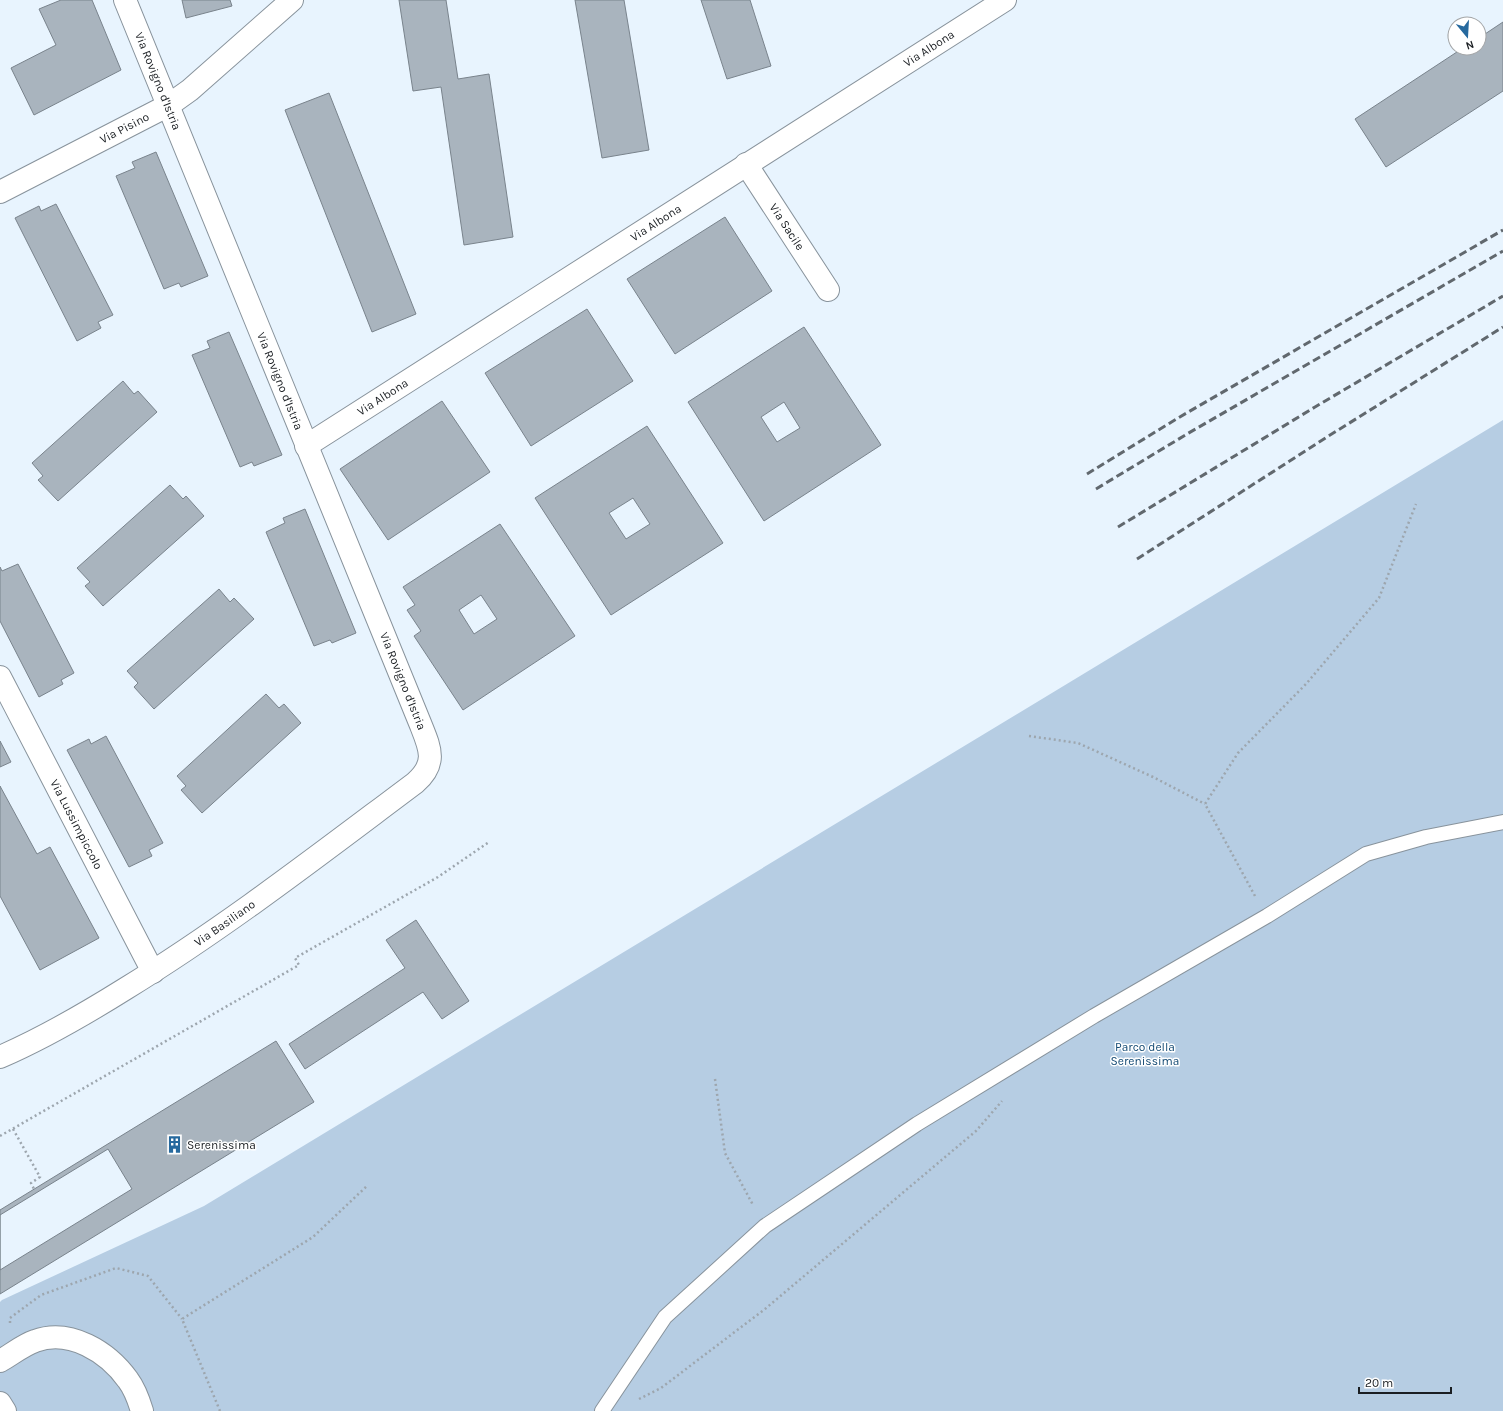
<svg xmlns="http://www.w3.org/2000/svg" width="1503" height="1411" viewBox="0 0 1503 1411" font-family="Karla,sans-serif">
  <rect width="100%" height="100%" fill="#e8f4fe"/>
  <path fill="#b6cde3" d="M1503,420V1411H0V1302L2,1300L204,1206Z"/>
  <path fill="#a9b4be" stroke="#79838c" fill-rule="evenodd" d="M61,0H92L121,70L34,115L11,68L56,45L39,9Z
    M182,0H230L232,6L186,18Z
    M399,0H446L458,79L489,74L513,237L464,245L441,87L413,91Z
    M575,0H624L649,150L602,158Z
    M701,0H750L771,66L727,79Z
    M1503,22V91L1386,167L1355,119L1463,48H1479V38Z
    M329,93L416,314L372,332L285,110Z
    M156,152L208,276L181,287L179,283L164,289L116,176L135,168L132,162Z
    M56,204L113,315L98,322L101,328L77,341L15,218L39,206L41,211Z
    M725,217L772,291L675,354L627,279Z
    M587,309L633,381L531,446L485,373Z
    M804,327L881,445L764,521L688,402ZM784,402L800,428L777,442L761,417Z
    M229,332L282,455L254,466L252,462L240,467L192,355L210,348L207,341Z
    M123,381L134,394L138,391L157,412L58,501L38,480L43,476L32,463Z
    M442,401L490,472L388,540L340,469Z
    M647,426L723,543L611,615L535,498ZM633,498L650,524L626,539L609,513Z
    M170,485L183,499L186,496L204,516L103,606L85,586L90,582L77,568Z
    M305,509L356,633L332,643L330,640L314,646L266,532L285,523L283,518Z
    M500,524L575,636L463,710L414,636L421,631L407,610L415,605L403,587ZM481,595L497,619L474,634L459,610Z
    M18,564L74,673L61,680L63,684L39,697L0,621V567L2,571Z
    M219,589L230,602L234,598L254,619L154,709L134,687L138,683L127,671Z
    M266,694L279,708L284,704L301,723L202,813L181,790L186,786L177,776Z
    M106,736L163,843L149,850L152,856L129,867L67,750L89,739L91,744Z
    M0,741L11,762L0,767Z
    M0,786L37,854L50,847L99,938L40,970L0,896Z
    M416,920L469,1001L442,1019L423,992L305,1069L289,1044L405,968L386,940Z
    M276,1041L314,1102L0,1294V1210Z
    M108,1149L132,1189L0,1270V1215Z"/>
  <g fill="none" stroke-linecap="round" stroke-linejoin="round">
    <defs>
      <path id="service" d="M602,1411L665,1317L765,1226L917,1124L1094,1016L1267,916L1366,854L1426,837L1503,822"/>
      <g id="minor">
        <path id="s1" d="M746,164L828,290"/>
        <path id="s2" d="M0,192L169,105L190,90L292,0"/>
        <path id="s3" d="M306,446L1005,0"/>
        <path id="s4" d="M0,677L153,972"/>
        <path id="s5" d="M0,1057C44,1038 85,1014 125,989C226,927 320,854 415,783C438,763 430,748 420,723L125,0"/>
      </g>
      <path id="secondary" d="M0,1361C11,1355 23,1345 35,1341C70,1328 108,1352 128,1380C134,1388 139,1401 142,1411
        M0,1403L5,1411"/>
    </defs>
    <use href="#service" stroke="#88939c" stroke-width="16"/>
    <use href="#minor" stroke="#88939c" stroke-width="24"/>
    <use href="#secondary" stroke="#88939c" stroke-width="24"/>
    <path stroke="#9da6ae" stroke-width="2.5" stroke-dasharray="2 3" stroke-linecap="butt" d="M1029,736L1078,743L1153,777L1205,804
      M1255,896L1205,804L1238,753L1306,684L1379,598L1416,504
      M715,1079L725,1153L753,1205
      M13,1129L40,1177L31,1183L34,1189
      M0,1136L299,965L295,958L438,877L489,842
      M10,1323V1318L41,1295L116,1268L148,1276L182,1319
      M639,1399L661,1388L765,1309L976,1131L1002,1101
      M220,1411L182,1319L313,1237L368,1185"/>
    <use href="#service" stroke="#fff" stroke-width="14"/>
    <use href="#minor" stroke="#fff" stroke-width="22"/>
    <use href="#secondary" stroke="#fff" stroke-width="22"/>
    <path stroke="#61686e" stroke-width="3" stroke-dasharray="8 4" stroke-linecap="butt" d="M1087,474L1178,418L1503,230
      M1096,489L1187,434L1503,251
      M1118,527L1315,407L1503,296
      M1137,559L1327,437L1503,327"/>
  </g>
  <defs>
    <symbol id="building-bare" viewBox="-9 -9 18 18"><path d="M-4-6H4V6H1V3H-1V6H-4ZM-2.5-4.3h1.7v1.8h-1.7ZM.8-4.3h1.7v1.8H.8ZM-2.5-1h1.7V.8h-1.7ZM.8-1h1.7V.8H.8Z" fill="#26699e" stroke="#fff" stroke-width="2.5" paint-order="stroke"/></symbol>
  </defs>
  <g fill-rule="evenodd">
    <use href="#building-bare" x="162" y="1132" width="25" height="25"/>
  </g>
  <g text-anchor="middle" dominant-baseline="central" stroke-width="3" stroke-linejoin="round" paint-order="stroke">
    <g font-size="12" fill="#1a1e22" stroke="#fff">
      <text stroke="none"><textPath href="#s3" startOffset="739">Via Albona</textPath></text>
      <text transform="translate(158 81) rotate(68)">Via Rovigno d'Istria</text>
      <text stroke="none"><textPath href="#s2" startOffset="140">Via Pisino</textPath></text>
      <text stroke="none"><textPath href="#s3" startOffset="415">Via Albona</textPath></text>
      <text stroke="none"><textPath href="#s1" startOffset="75">Via Sacile</textPath></text>
      <text transform="translate(280 381) rotate(68)">Via Rovigno d'Istria</text>
      <text stroke="none"><textPath href="#s3" startOffset="91">Via Albona</textPath></text>
      <text transform="translate(403 681) rotate(68)">Via Rovigno d'Istria</text>
      <text stroke="none"><textPath href="#s4" startOffset="166">Via Lussimpiccolo</textPath></text>
      <text stroke="none"><textPath href="#s5" startOffset="262">Via Basiliano</textPath></text>
    </g>
    <g font-size="12" fill="#114872" stroke="#fff">
      <text x="1145" y="1047">Parco della<tspan x="1145" dy="14">Serenissima</tspan></text>
    </g>
    <g font-size="12" fill="#1a1e22" stroke="#fff" text-anchor="start">
      <text x="187" y="1145">Serenissima</text>
    </g>
  </g>
  <g transform="translate(1467 36) rotate(162)"><circle r="19" fill="#ffffff" stroke="#a3a5a7"/>
  <path d="M0-3L7 15L0 10L-7 15Z" fill="#26699e"/>
  <text y="-6" font-size="11" font-weight="bold" text-anchor="middle" fill="#1a1e22">N</text>
  </g>
  <path d="M1359 1387v6h92v-6" fill="none" stroke="#1a1e22" stroke-width="2"/>
  <text x="1365" y="1387" font-size="12" fill="#1a1e22" stroke="#ffffff" stroke-width="3" paint-order="stroke">20 m</text>
</svg>
